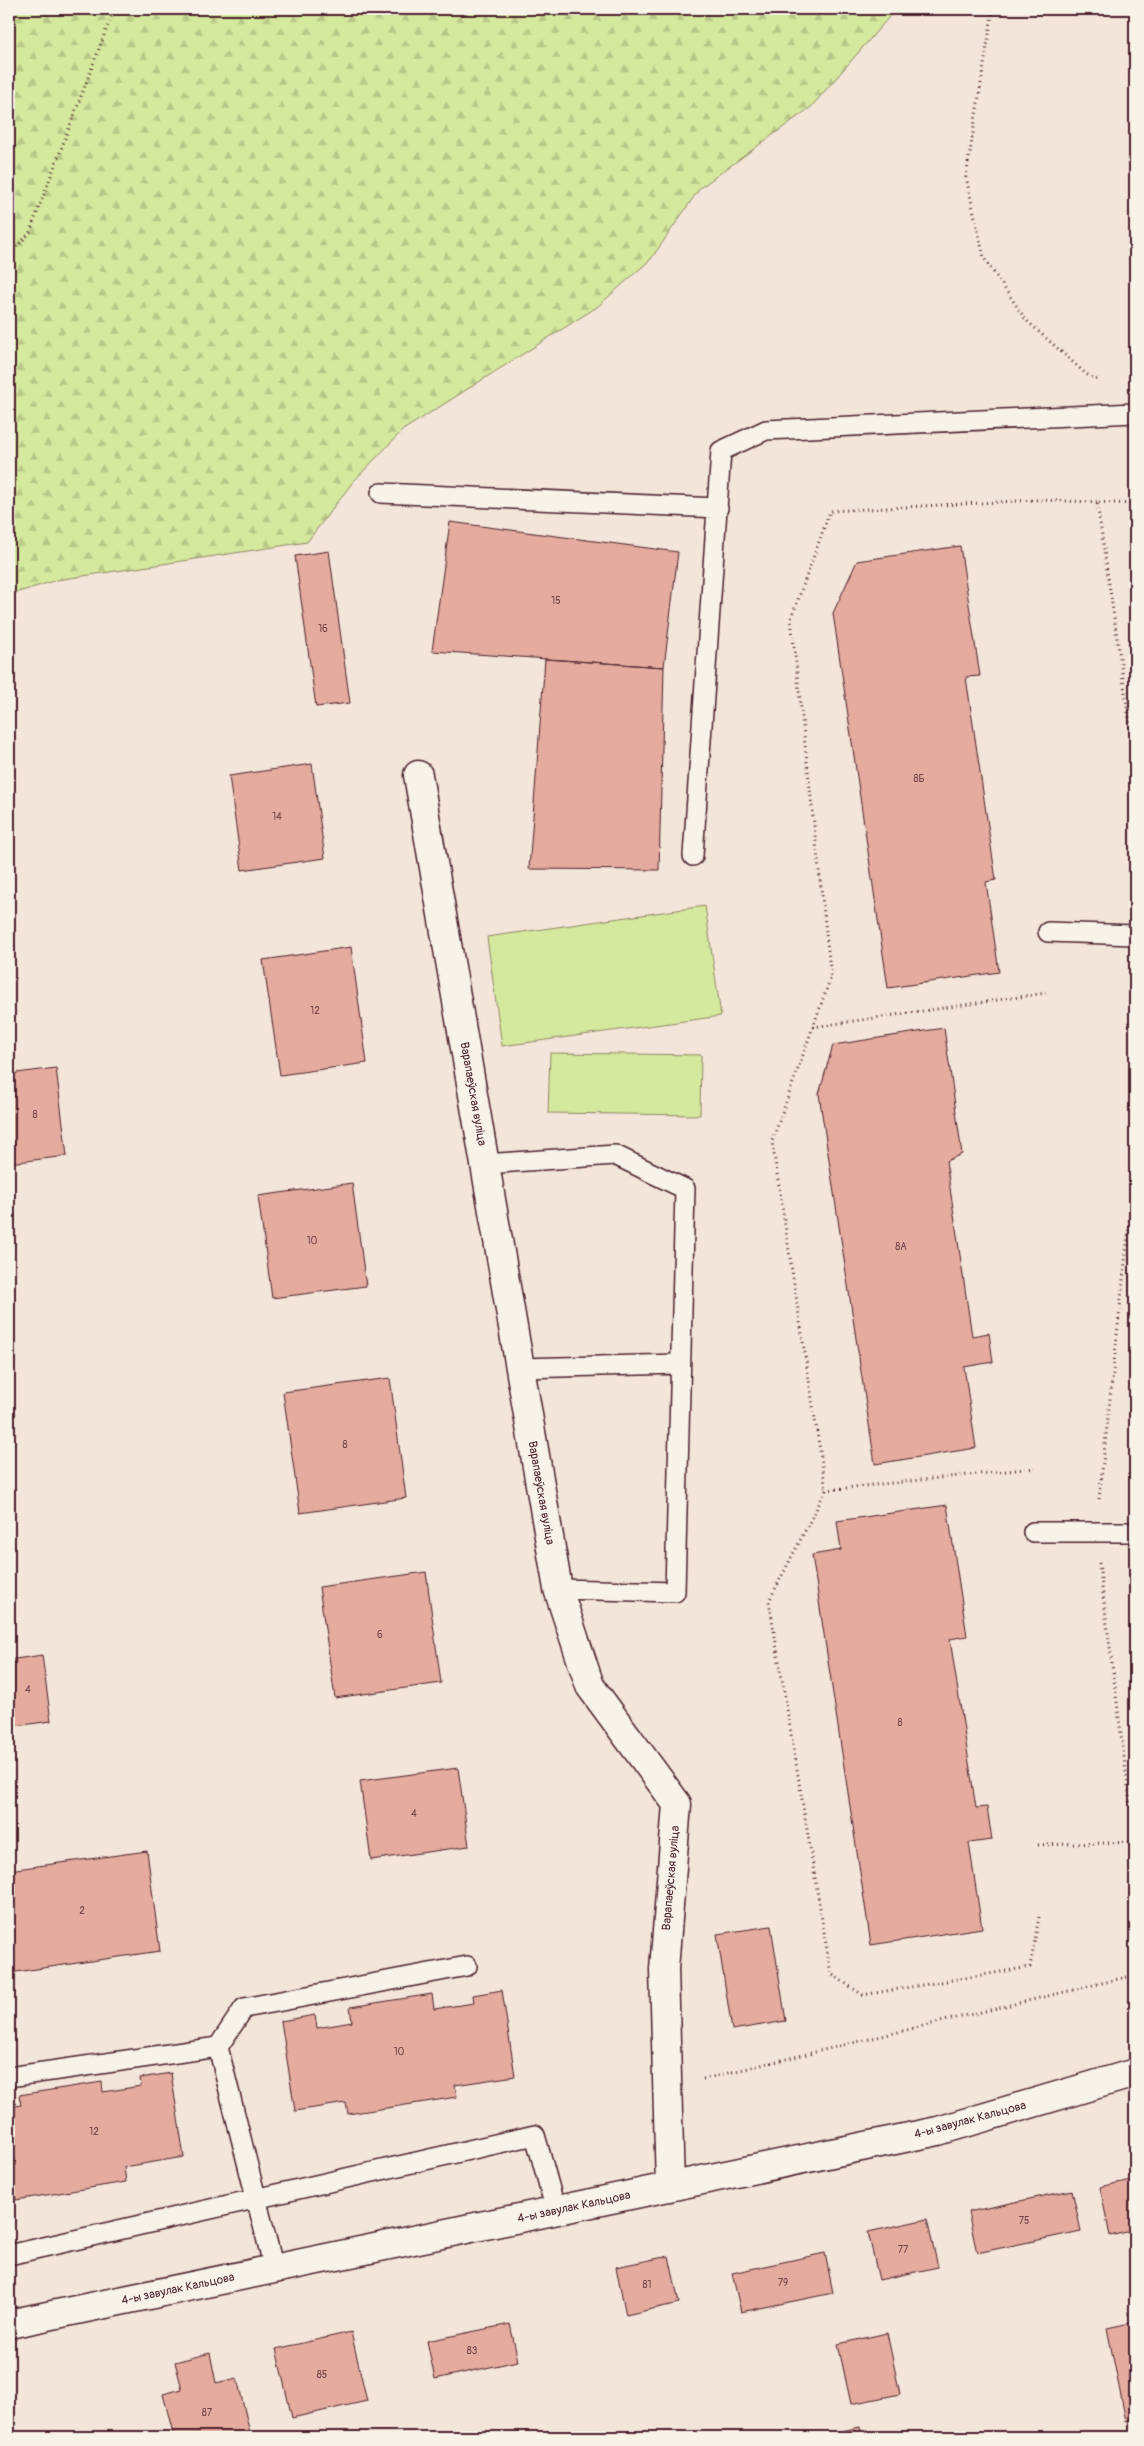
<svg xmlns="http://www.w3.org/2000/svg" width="1144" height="2446" viewBox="0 0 1144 2446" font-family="Pangolin,sans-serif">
  <defs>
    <pattern id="forest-firs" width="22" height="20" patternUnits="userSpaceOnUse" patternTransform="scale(1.25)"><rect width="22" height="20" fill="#d4e99d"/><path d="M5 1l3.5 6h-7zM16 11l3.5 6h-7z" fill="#b8c787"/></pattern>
  </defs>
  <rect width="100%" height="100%" fill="#f3e5d9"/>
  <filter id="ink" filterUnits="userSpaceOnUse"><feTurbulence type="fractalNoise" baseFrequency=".02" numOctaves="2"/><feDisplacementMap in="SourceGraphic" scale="10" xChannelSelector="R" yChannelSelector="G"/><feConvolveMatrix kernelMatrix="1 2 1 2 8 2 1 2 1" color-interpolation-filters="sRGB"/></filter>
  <g filter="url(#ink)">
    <path fill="url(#forest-firs)" stroke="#8f8464" d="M9,9H896L811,107L700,188L651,259L597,307L403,430L352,483L307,542L57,580L9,595Z"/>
    <path fill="#d4e99d" stroke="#8f8464" d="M705,906L721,1016L502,1046L487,937Z
      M550,1053L701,1055L700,1115L548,1113Z"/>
    <path fill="#e4ab9e" stroke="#4a1f2b" d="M450,522L678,552L664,667L432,651Z
      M960,546L980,676L966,677L996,880L986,882L999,972L888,988L833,613L857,561Z
      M329,551L350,703L316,707L295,556Z
      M545,659L664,667L659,870L529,869Z
      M312,764L325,858L242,870L229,776Z
      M351,947L367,1063L280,1075L263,960Z
      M944,1028L962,1154L946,1161L972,1336L989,1333L993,1362L964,1367L976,1448L875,1464L819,1094L833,1045Z
      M56,1068L67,1156L9,1163V1074Z
      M352,1183L366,1286L272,1298L258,1196Z
      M390,1378L406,1498L300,1513L283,1392Z
      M947,1505L967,1636L950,1639L976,1808L987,1807L992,1840L969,1843L982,1928L871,1945L812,1555L841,1550L837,1521Z
      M426,1572L441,1683L335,1698L319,1587Z
      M42,1655L51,1721L9,1727V1660Z
      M458,1768L469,1846L371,1860L360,1781Z
      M147,1851L160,1951L9,1973V1870Z
      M771,1926L786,2021L732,2030L717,1934Z
      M502,1990L515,2076L455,2085L457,2097L348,2114L346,2103L295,2111L281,2021L315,2015L317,2028L352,2022L350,2007L432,1994L434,2009L474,2003L473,1995Z
      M171,2073L184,2157L124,2167L126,2182L16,2200L13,2184L9,2185V2107L21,2105L19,2095L102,2082L103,2092L141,2086L140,2078Z
      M1135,2179V2230L1110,2236L1100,2187Z
      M1072,2190L1081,2231L977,2253L968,2212Z
      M927,2219L938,2267L879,2280L868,2232Z
      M825,2253L833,2293L741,2312L732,2273Z
      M669,2256L679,2303L626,2315L616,2267Z
      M1135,2322V2419L1126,2421L1107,2328Z
      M510,2324L518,2361L435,2379L427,2341Z
      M351,2332L367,2401L292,2418L276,2349Z
      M887,2333L900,2394L851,2404L838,2344Z
      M210,2353L216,2383L237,2378L250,2433L229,2437H174L163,2394L182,2389L175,2362Z
      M860,2427L862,2437H814Z"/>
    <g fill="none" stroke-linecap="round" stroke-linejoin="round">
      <defs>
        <path id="service" d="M381,493L718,508
          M693,856L721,451L766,430L1135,413
          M1048,932L1135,935
          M485,1164L615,1155L685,1189L675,1592L558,1589
          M520,1368L680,1364
          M1033,1532H1135
          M9,2077L218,2047
          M9,2255L535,2135L556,2211
          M274,2269L218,2047L244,2008L467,1966"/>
        <path id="minor" d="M418,775L558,1589L590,1686L677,1804L664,1969L670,2187
          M9,2324L938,2131L1135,2073"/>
      </defs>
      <use href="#service" stroke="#4a1f2b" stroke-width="22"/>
      <use href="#minor" stroke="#4a1f2b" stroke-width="31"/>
      <path stroke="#4a1f2b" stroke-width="3" stroke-dasharray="1 4" stroke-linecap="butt" d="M993,9L966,177L984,258L1026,320L1086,374L1099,381
        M9,254L29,234L114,9
        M1135,504L1097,502L1135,760
        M813,1027L1046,993
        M826,1490L1035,1468
        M1099,1499L1135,1171
        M1099,1563L1135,1842
        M1038,1845L1135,1842
        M1039,1917L1030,1967L863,1995L831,1974L769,1601L826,1490L772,1141L831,977L791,619L830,511L1036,500L1097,502
        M703,2079L1135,1975"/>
      <use href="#service" stroke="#f7f3e8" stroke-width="19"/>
      <use href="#minor" stroke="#f7f3e8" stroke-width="28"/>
    </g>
  </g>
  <g text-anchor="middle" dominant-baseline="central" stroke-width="4.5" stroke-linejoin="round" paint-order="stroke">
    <g font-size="10" fill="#704248">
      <text x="556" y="601">15</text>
      <text x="323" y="629">16</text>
      <text x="919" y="779">8Б</text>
      <text x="277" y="817">14</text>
      <text x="315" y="1011">12</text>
      <text x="35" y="1115">8</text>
      <text x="312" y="1241">10</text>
      <text x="901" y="1247">8А</text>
      <text x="345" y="1445">8</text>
      <text x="380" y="1635">6</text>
      <text x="28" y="1690">4</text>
      <text x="900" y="1723">8</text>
      <text x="414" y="1814">4</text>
      <text x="82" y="1911">2</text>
      <text x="399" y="2052">10</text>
      <text x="94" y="2132">12</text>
      <text x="1024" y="2221">75</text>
      <text x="903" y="2250">77</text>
      <text x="783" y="2283">79</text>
      <text x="647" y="2285">81</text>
      <text x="472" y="2351">83</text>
      <text x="322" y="2375">85</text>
      <text x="207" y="2413">87</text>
    </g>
    <g font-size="12" fill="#4a1f2b" stroke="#f7f3e8">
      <text transform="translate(473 1094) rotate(80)">Варапаеўская вуліца</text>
      <text transform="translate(541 1493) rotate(80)">Варапаеўская вуліца</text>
      <text transform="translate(671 1878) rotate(-85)">Варапаеўская вуліца</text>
      <text transform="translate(970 2120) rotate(-15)">4-ы завулак Кальцова</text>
      <text transform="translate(574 2207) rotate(-12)">4-ы завулак Кальцова</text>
      <text transform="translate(178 2289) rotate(-12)">4-ы завулак Кальцова</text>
    </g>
  </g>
  <rect width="1144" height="2446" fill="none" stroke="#f7f3e8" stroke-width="30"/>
  <rect x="15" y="15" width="1114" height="2416" fill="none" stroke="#4a1f2b" stroke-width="2" filter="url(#ink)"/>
</svg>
